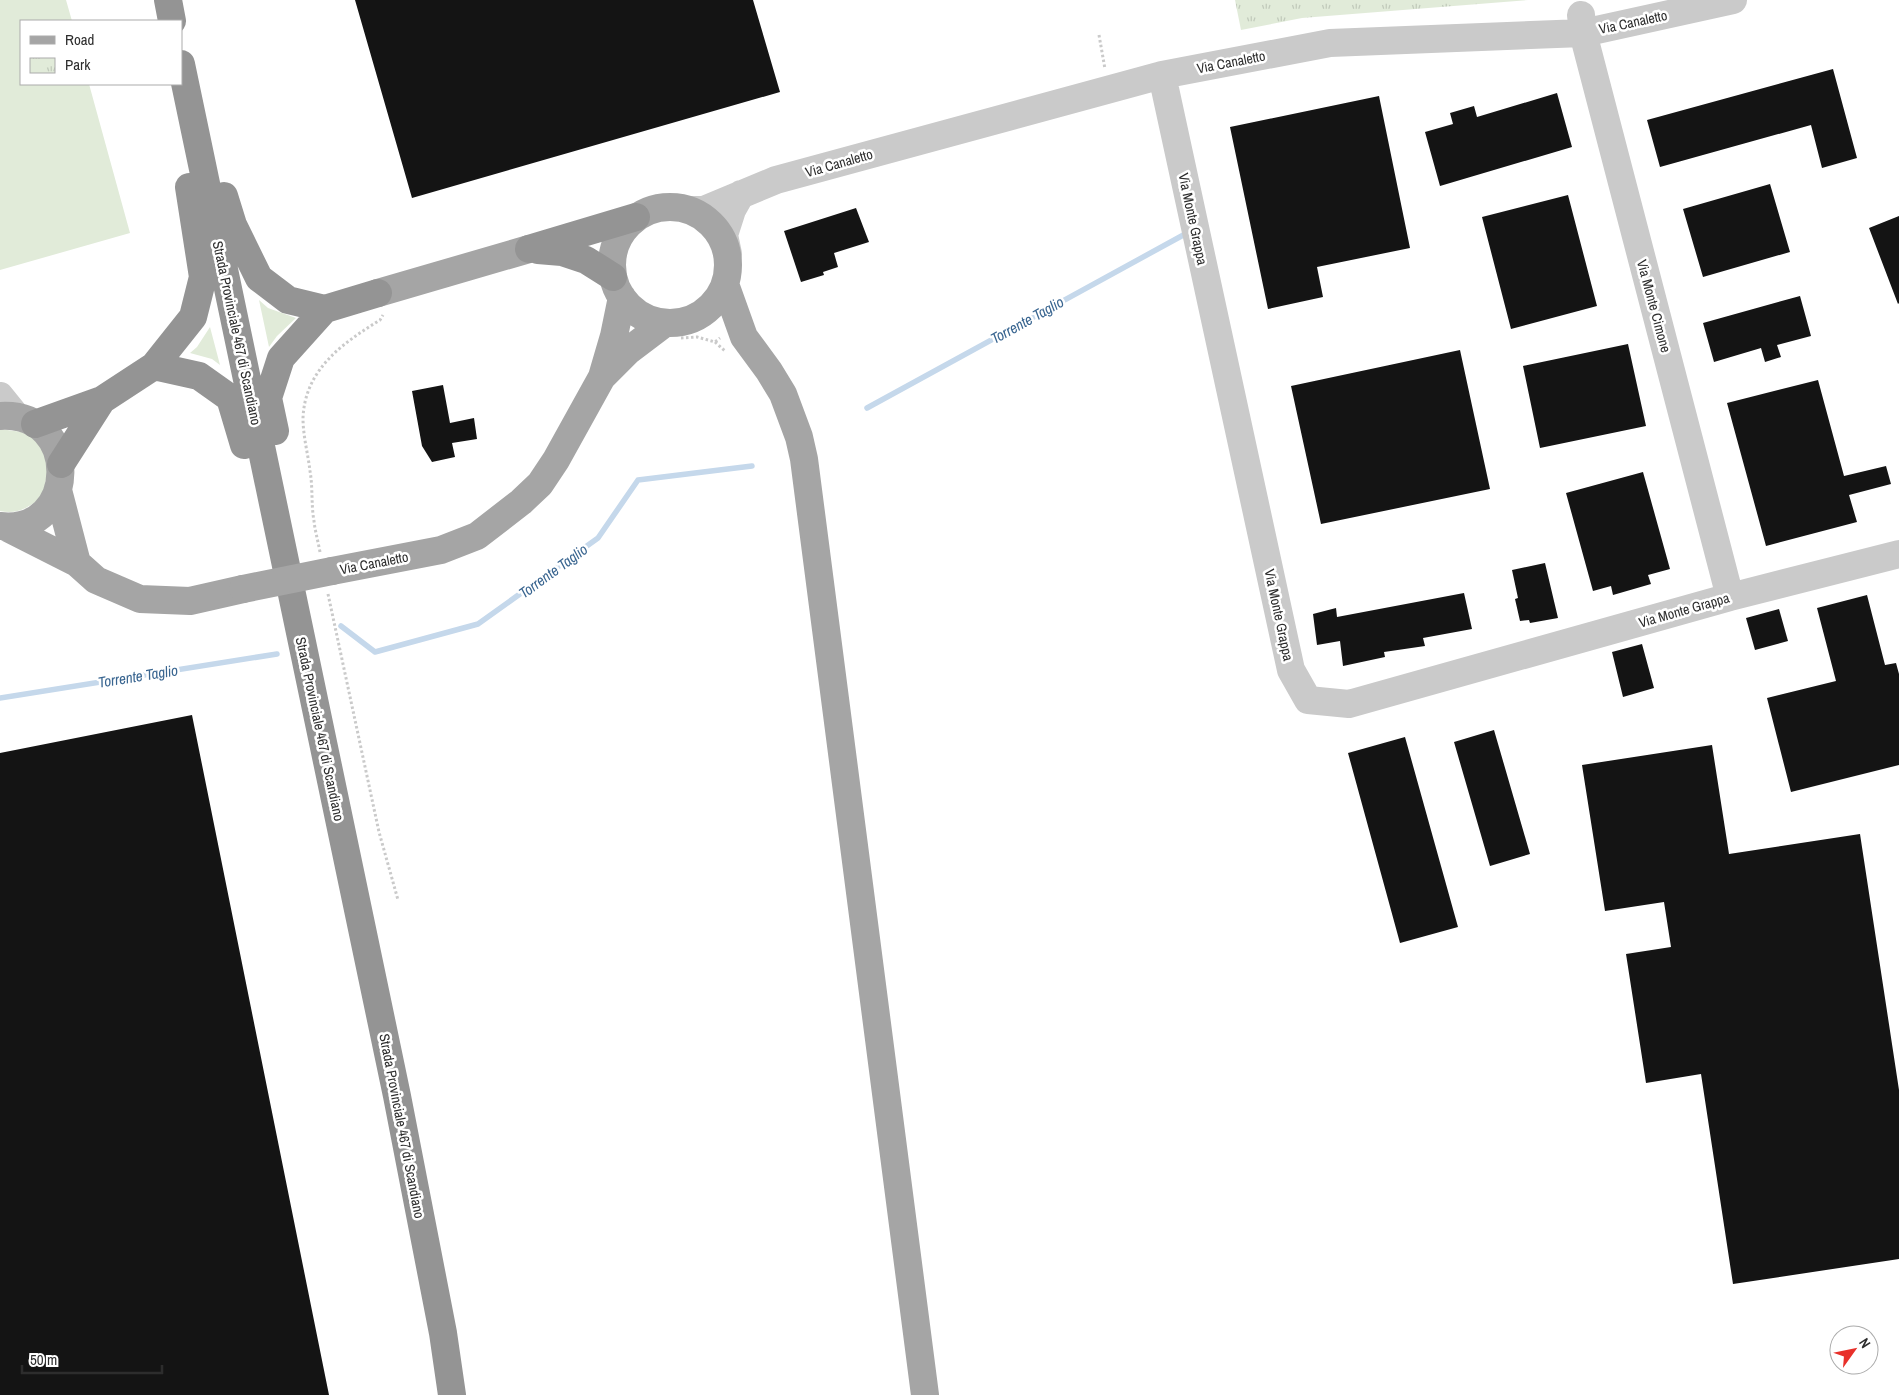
<svg xmlns="http://www.w3.org/2000/svg" width="1899" height="1395" viewBox="0 0 1899 1395" font-family="'Archivo Narrow',sans-serif">
  <defs>
    <pattern id="park-tufts" width="24" height="20" patternUnits="userSpaceOnUse" patternTransform="scale(1.25)"><rect width="24" height="20" fill="#e1ebd9"/><path d="M3 7l-1-3M5 7V3M7 7l1-3M15 17l-1-3M17 17v-4M19 17l1-3" fill="none" stroke="#c1cabb"/></pattern>
  </defs>
  <rect width="100%" height="100%" fill="#fff"/>
  <path fill="#e1ebd9" d="M0,0H66L72,21H21V84H89L130,233L0,270Z
    M259,300L268,308L296,318L277,336L269,347Z
    M210,327L220,365L212,359L190,353L197,347Z
    M0,429L29,433L50,456L43,497C28,507 18,515 0,511Z"/>
  <path fill="url(#park-tufts)" d="M1235,0H1528L1302,18L1241,30Z"/>
  <g fill="none" stroke-linecap="round" stroke-linejoin="round">
    <path stroke="#c5d8eb" stroke-width="5.5" d="M867,408L1187,233
      M341,626L375,652L478,624L598,538L638,480L752,466
      M0,698L277,654"/>
  </g>
  <path fill="#141414" d="M355,0H753L780,92L412,198Z
    M1833,69L1857,158L1822,168L1811,125L1660,167L1647,120Z
    M1557,93L1572,147L1440,186L1425,132L1453,124L1450,113L1474,106L1477,117Z
    M1379,96L1410,248L1317,267L1323,297L1268,309L1230,127Z
    M1770,184L1790,252L1703,277L1683,209Z
    M1568,195L1597,306L1511,329L1482,217Z
    M856,208L869,242L834,253L838,267L823,272L824,275L801,282L784,231Z
    M1899,216V303L1898,304L1869,228Z
    M1800,296L1811,336L1777,345L1781,357L1765,362L1761,348L1714,362L1703,323Z
    M1628,344L1646,426L1540,448L1523,366Z
    M1460,350L1490,489L1321,524L1291,386Z
    M1818,380L1844,476L1886,466L1891,484L1849,495L1857,522L1766,546L1727,403Z
    M443,385L450,423L474,418L477,439L452,443L455,457L432,462L422,446L412,391Z
    M1643,472L1670,569L1648,575L1651,584L1613,595L1611,586L1593,591L1566,493Z
    M1545,563L1558,618L1530,623L1529,620L1520,621L1515,599L1518,598L1512,570Z
    M1464,593L1472,629L1423,638L1425,646L1384,652L1385,657L1343,666L1340,641L1317,645L1313,614L1336,608L1337,617Z
    M1867,595L1885,665L1896,663L1899,674V765L1791,792L1767,698L1836,681L1817,608Z
    M1779,609L1788,641L1755,650L1746,618Z
    M1642,644L1654,688L1623,697L1612,652Z
    M192,715L329,1395H0V753Z
    M1494,730L1530,854L1490,866L1454,742Z
    M1405,737L1458,927L1400,943L1348,753Z
    M1712,745L1729,854L1860,834L1899,1090V1259L1733,1284L1701,1074L1646,1083L1626,954L1671,947L1664,902L1605,911L1582,765Z"/>
  <g fill="none" stroke-linecap="round" stroke-linejoin="round">
    <path stroke="#cacaca" stroke-width="3" stroke-dasharray="2.5 2.5" stroke-linecap="butt" d="M1099,35L1105,69
      M681,338L697,337L715,342L720,338
      M715,342L725,351
      M320,552C318,541 315,531 314,521C311,505 313,488 310,471C308,454 303,436 303,418C305,369 343,343 380,320L383,315
      M328,594L379,832L398,900"/>
    <path stroke="#cacaca" stroke-width="28" d="M1581,15L1583,33L1730,597
      M1162,75L1291,670L1308,700L1349,704L1730,597L1899,554
      M692,210H704L776,180L1162,75L1330,43L1583,33L1733,0
      M728,254L724,235L732,210L741,194
      M0,396L17,417"/>
    <path stroke="#a5a5a5" stroke-width="28" d="M612 265a58 58 0 1 1 116 0a58 58 0 1 1-116 0Z
      M725,284L744,337L769,371L783,394L799,437L804,459L925,1395
      M378,293L529,249
      M603,376L628,351L665,323
      M0,416C82,411 79,535 0,526
      M58,490L77,563
      M6,527L77,563L96,580L140,599L190,601L243,589
      M332,571L441,550L477,536L521,502L540,484L556,460L602,377L614,336L622,297"/>
    <path stroke="#949494" stroke-width="28" d="M168,0L172,21
      M181,64L397,1096L443,1333L452,1395
      M224,196L233,225L259,278L288,300L325,309L378,293
      M529,249L636,217
      M538,250L562,252L586,260L613,277
      M154,366L199,376L230,398L244,445
      M35,424L102,400L154,366L193,317L203,277L189,187
      M275,431L268,398L281,358L325,309
      M61,464L102,400"/>
    <path stroke="#a5a5a5" stroke-width="28" d="M243,589L332,571"/>
  </g>
  <g text-anchor="middle" dominant-baseline="central" stroke-width="5" stroke-linejoin="round" paint-order="stroke">
    <g font-size="14" fill="#2d2d2d" stroke="#fff">
      <text transform="translate(1633 22) rotate(-12)">Via Canaletto</text>
      <text transform="translate(1231 62) rotate(-11)">Via Canaletto</text>
      <text transform="translate(839 163) rotate(-16)">Via Canaletto</text>
      <text transform="translate(1193 219) rotate(78)">Via Monte Grappa</text>
      <text transform="translate(1654 306) rotate(75)">Via Monte Cimone</text>
      <text transform="translate(237 333) rotate(78)">Strada Provinciale 467 di Scandiano</text>
      <text transform="translate(374 563) rotate(-11)">Via Canaletto</text>
      <text transform="translate(1684 610) rotate(-16)">Via Monte Grappa</text>
      <text transform="translate(1279 615) rotate(78)">Via Monte Grappa</text>
      <text transform="translate(320 729) rotate(78)">Strada Provinciale 467 di Scandiano</text>
      <text transform="translate(402 1126) rotate(79)">Strada Provinciale 467 di Scandiano</text>
    </g>
    <g font-size="15" font-style="italic" fill="#396590" stroke="#fff">
      <text transform="translate(1027 320) rotate(-29)">Torrente Taglio</text>
      <text transform="translate(553 571) rotate(-36)">Torrente Taglio</text>
      <text transform="translate(138 676) rotate(-9)">Torrente Taglio</text>
    </g>
  </g>
  <rect x="20" y="20" width="162" height="65" fill="#ffffff" stroke="#ababab"/>
  <rect x="30" y="36" width="25" height="8" fill="#a5a5a5" stroke="#ababab"/>
  <text x="65" y="45" font-size="15" fill="#2d2d2d">Road</text>
  <rect x="30" y="58" width="25" height="15" fill="url(#park-tufts)" stroke="#ababab"/>
  <text x="65" y="70" font-size="15" fill="#2d2d2d">Park</text>
  <g transform="translate(1854 1350) rotate(57)"><circle r="24" fill="#ffffff" stroke="#ababab"/>
  <path d="M0-4L9 19L0 12L-9 19Z" fill="#e8302a"/>
  <text y="-8" font-size="14" font-weight="bold" text-anchor="middle" fill="#2d2d2d">N</text>
  </g>
  <path d="M22 1365v8h140v-8" fill="none" stroke="#2d2d2d" stroke-width="2.5"/>
  <text x="30" y="1365" font-size="15" fill="#2d2d2d" stroke="#ffffff" stroke-width="4" paint-order="stroke">50 m</text>
</svg>
